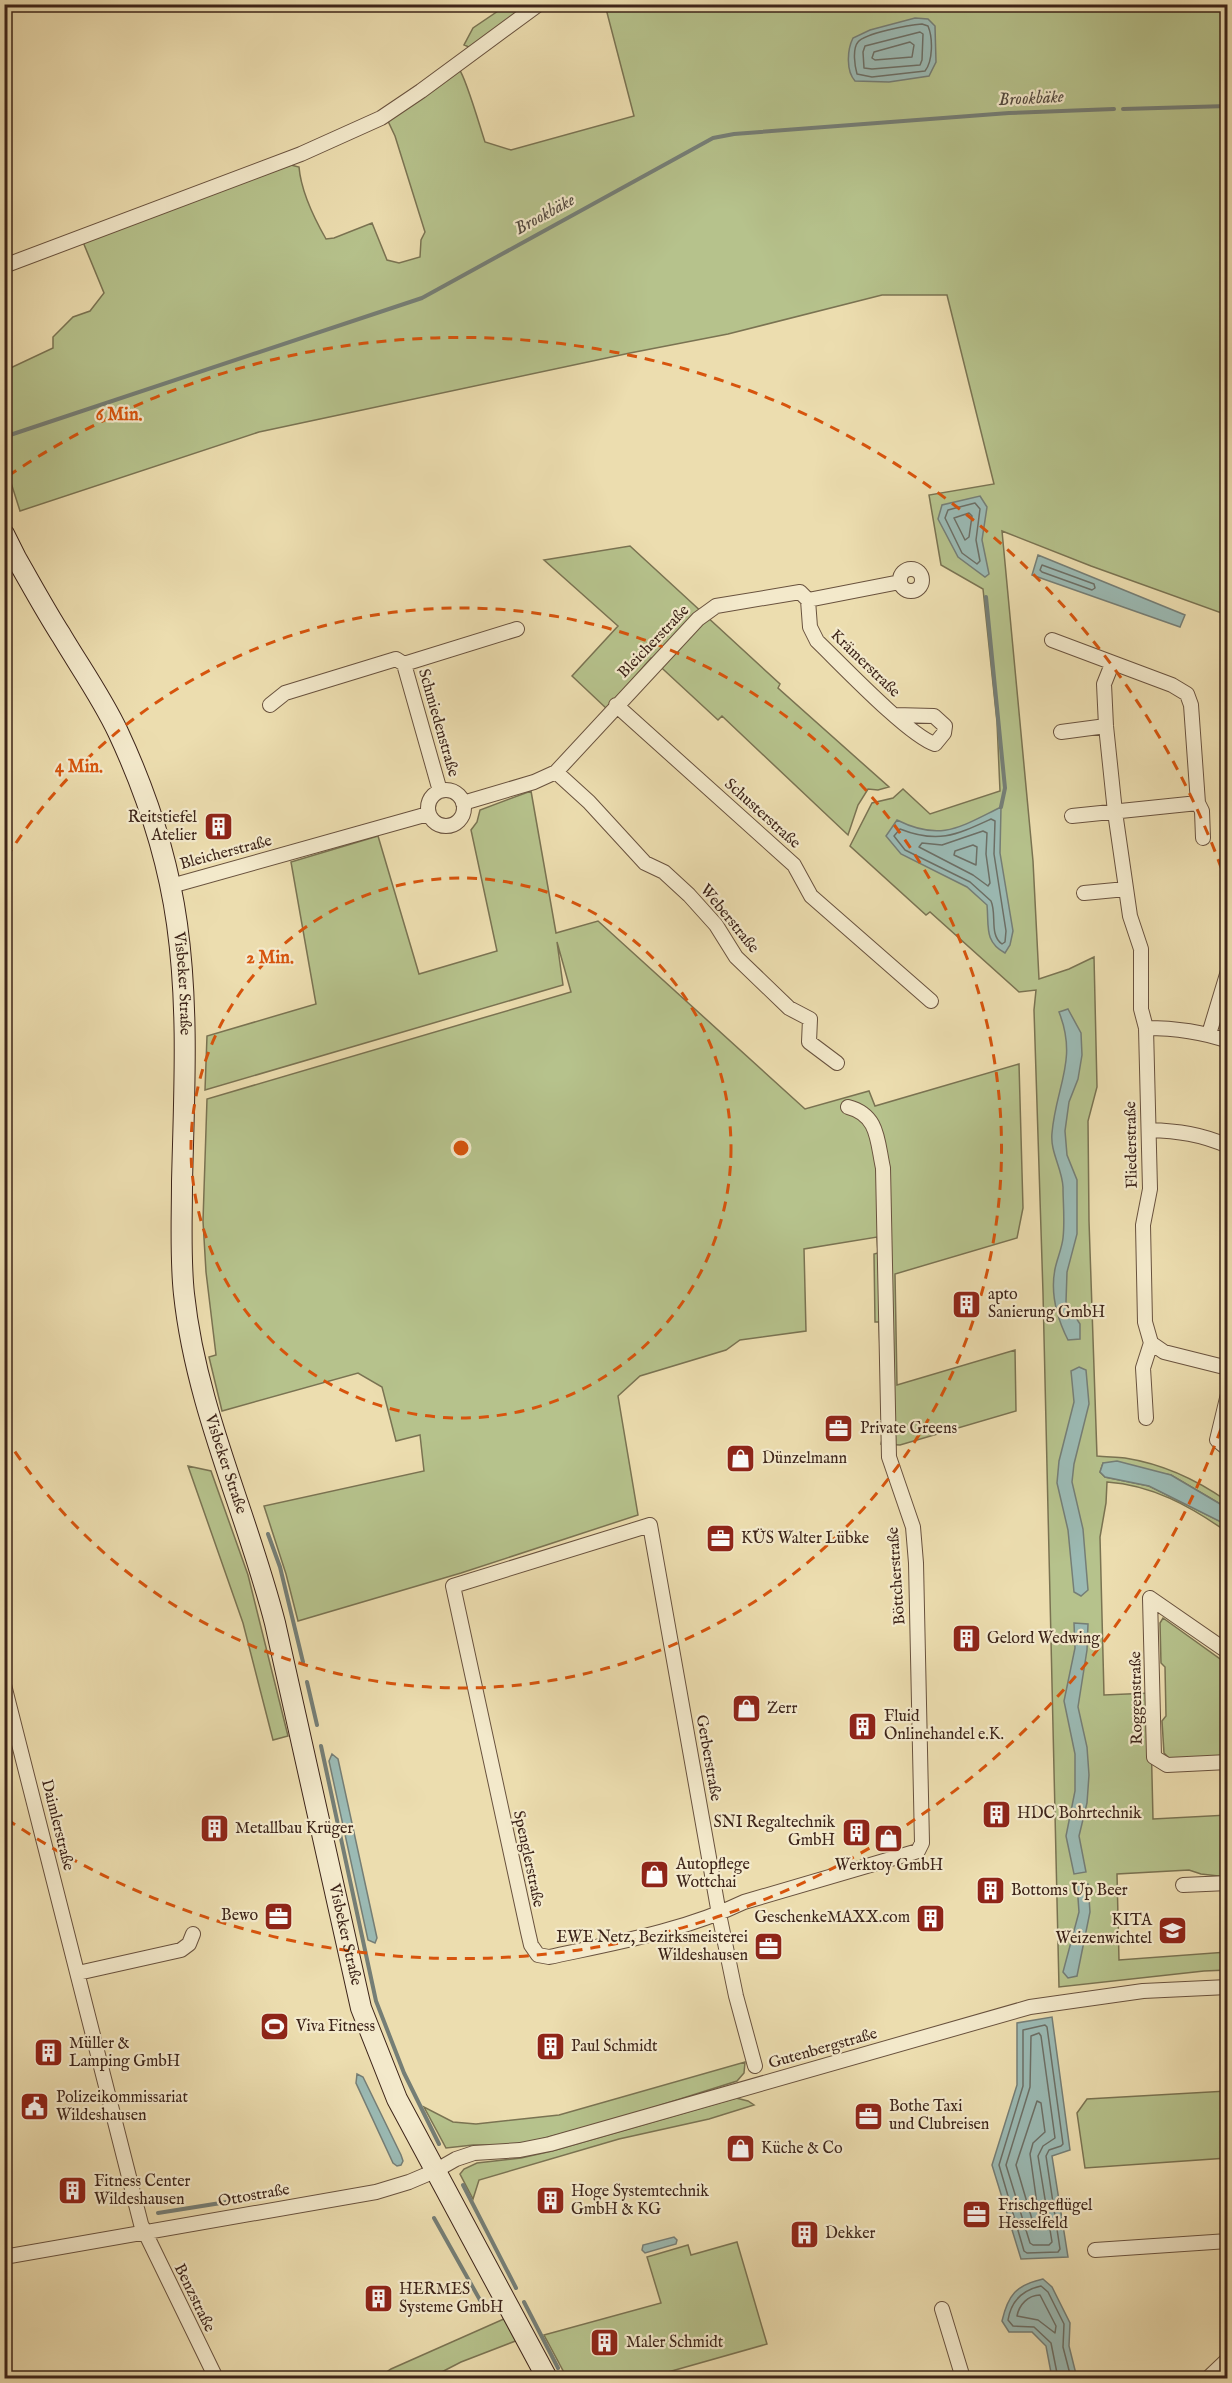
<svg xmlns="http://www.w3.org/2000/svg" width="1232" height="2383" viewBox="0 0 1232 2383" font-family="'IM FELL English',serif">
  <rect width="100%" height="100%" fill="#ecddaf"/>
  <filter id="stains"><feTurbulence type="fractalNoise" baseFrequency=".00333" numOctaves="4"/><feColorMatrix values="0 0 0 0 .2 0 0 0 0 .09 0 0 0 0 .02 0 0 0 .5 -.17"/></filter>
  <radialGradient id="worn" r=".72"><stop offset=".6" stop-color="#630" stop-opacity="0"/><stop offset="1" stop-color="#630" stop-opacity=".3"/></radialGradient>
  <path fill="#b6c28c" stroke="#7a7352" stroke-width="1.5" d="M712,4L714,8L722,4L1227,5V615L1091,566L1002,531L1033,861L1039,979L1069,969L1094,957L1097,1087L1088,1121L1089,1221L1097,1456C1106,1457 1116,1457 1125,1458C1163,1464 1197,1480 1227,1501V1508L1171,1475L1103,1463L1100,1472L1105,1477L1149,1486L1228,1525L1227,1532C1190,1506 1152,1485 1107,1482L1106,1503L1100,1537L1104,1695L1150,1693L1153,1819L1228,1815L1227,1877L1201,1874L1189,1870L1117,1874L1119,1960L1227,1952V1970L1204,1971L1059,1987L1043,1293L1034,1010L1036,990L1019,992L930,912L926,915L850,846L872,803L893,798L903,789L930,814L1000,791L997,722L983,589L941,565L929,495L994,484L947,295H882L728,334L630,353L259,432L20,511L5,464L4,371L53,348V337L73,317L90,311L104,293L83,242L291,165L299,167C301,191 314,218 326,239L334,238L372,223L387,260L399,263L420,257L421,240L425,232L395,136L387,119L459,69C466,78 480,127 485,142L511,150L634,116L605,5Z
    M507,5H533L471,48L464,45L473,28Z
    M630,546L780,684L778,688L889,787L878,790L868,789L858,805L848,835L722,716L718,720L651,658L607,709L572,676L618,626L544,560Z
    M531,791L556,933L598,921L805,1109L869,1091L875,1106L1019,1064L1023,1208L1017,1238L895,1274L897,1385L1015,1350L1016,1411L900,1445L881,1444L883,1435L879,1322H875L874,1254L878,1253L877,1237L804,1249L806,1331L740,1340L726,1350L640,1376L618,1396L638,1515L461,1573L298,1621L286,1574L264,1506L424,1471L420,1435L396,1441L382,1387L358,1373L222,1411L209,1357L216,1355L206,1272L203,1221L207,1099L571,992L557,942L563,985L205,1090L207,1036L316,1004L291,862L378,836L419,974L497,951L471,830L477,822L480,810Z
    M188,1466L211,1471L248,1575L288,1736L273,1740L243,1623Z
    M1163,1618L1227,1664V1758L1172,1761L1164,1753L1162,1721L1166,1716L1165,1667L1161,1663L1160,1623Z
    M745,2062L744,2073L737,2081L620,2118L519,2145H473L446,2148L424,2107L453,2122L476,2124L559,2115Z
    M1227,2091V2158L1085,2168L1077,2113L1087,2099Z
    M736,2098L748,2101L754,2105L709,2119L619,2139L479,2180L473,2199L460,2174L464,2169L477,2163L521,2158L552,2151Z
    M737,2242L767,2344L647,2378H567L544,2335L661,2303L647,2257L688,2245L691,2255Z
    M506,2318L518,2340L461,2362L434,2376L378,2378L391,2369Z"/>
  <path fill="#9bbab4" stroke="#757e76" stroke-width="1.5" d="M915,18L928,19L935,26L936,62L929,76L889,82L855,81C846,71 847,50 853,38L870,30Z
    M980,496L987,507L982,540L989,574L985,577L958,557L938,519L942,505Z
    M1038,555L1185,615L1180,627L1032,575Z
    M1001,807L1000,853L1013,931L1010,945L1005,953C984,942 989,926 987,905L967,887L901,854L886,836L897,820C941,842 960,827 1001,807Z
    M1068,1009L1081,1033L1082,1055L1078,1079L1069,1102L1065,1131L1067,1155L1077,1180V1234L1067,1272L1066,1302L1080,1324V1339L1068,1340C1057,1318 1050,1294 1055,1269C1057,1259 1062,1248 1063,1238C1065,1221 1063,1203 1063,1187C1062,1168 1050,1152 1052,1133C1056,1086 1078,1060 1059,1012Z
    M1079,1367L1086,1370L1089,1404L1074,1464L1072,1482L1083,1529L1088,1590L1081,1596L1074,1592L1068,1530L1057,1483L1059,1461L1074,1402L1071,1371Z
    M1117,1461L1171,1475L1227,1508V1525L1149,1486L1105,1477L1100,1472L1103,1463Z
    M1074,1623L1088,1624L1087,1650L1078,1707L1087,1747L1089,1775L1087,1803L1079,1836L1086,1872L1074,1874L1066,1836L1075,1791V1754L1064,1701L1075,1648Z
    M332,1754L338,1759L377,1938L375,1943L368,1940L329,1761Z
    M1077,1884H1088L1090,1912L1077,1976L1068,1978L1063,1972L1079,1912Z
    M1052,2017L1070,2150L1052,2156L1068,2257L1021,2259L992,2165L1017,2085V2023Z
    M357,2074L363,2077L401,2155L403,2161L401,2165L397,2166L393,2163L356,2083Z
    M674,2237L677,2240L676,2244L645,2253L642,2250L643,2245Z
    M1043,2279L1052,2287L1070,2323L1069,2346L1077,2378H1052L1046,2346L1032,2332H1009L1002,2321C1008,2295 1016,2285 1043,2279Z"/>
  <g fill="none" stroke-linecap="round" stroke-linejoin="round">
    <path stroke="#6c6f66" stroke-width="1.5" d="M922,24L928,26C933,38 933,61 925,71L872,77L857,74C855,67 852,49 858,42C865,33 910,25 922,24Z
      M920,32L923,34L922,60L920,65L872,69L864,68L863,52L865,46Z
      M910,42L914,45L912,57L875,60L872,58L874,52Z
      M975,503L980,509L976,540L980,561L977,564L962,553L945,518L948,510Z
      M969,513L972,516L969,537L965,540L954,518Z
      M1042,565L1094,584L1095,588L1092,590L1042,572L1040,570Z
      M991,819L995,821L994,854L1006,931L1005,942L1002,944C989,935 997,914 991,901L970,882L905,850L894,836L900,829C938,844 956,835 991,819Z
      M983,831L987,833L986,854L990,883L988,886L973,875L919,847L922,843L942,845Z
      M973,845L977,847L976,865L954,855L955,851Z
      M1045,2025L1047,2027L1063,2144L1061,2146L1049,2150L1046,2156L1060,2249L1058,2252L1027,2253L1024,2251L999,2165L1023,2086V2030Z
      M1039,2033L1041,2036L1055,2138L1043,2146L1038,2156L1052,2242L1049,2245H1033L1030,2243L1006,2165L1030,2087L1031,2036Z
      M1037,2101L1041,2103L1045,2132L1033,2143L1030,2154L1040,2225L1037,2228L1034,2226L1016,2165Z
      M1040,2295L1056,2326L1055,2333L1038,2320L1017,2316C1019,2305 1028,2295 1040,2295Z
      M1058,2378L1051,2343L1034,2327L1013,2326L1008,2320C1011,2301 1022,2290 1041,2286L1048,2292L1064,2324L1063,2347L1071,2378"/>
    <path stroke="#757e76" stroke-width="4" d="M1123,109L1228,106
      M4,437L422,298L713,138L734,134L1009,113L1114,109
      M986,597L1005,788L1001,807
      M268,1534L280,1567L303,1662
      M307,1682L317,1725
      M321,1746L376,2001L404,2073L439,2144
      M463,2185L516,2288
      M158,2213L271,2195
      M434,2218L485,2309
      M524,2302L558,2368"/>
    <defs>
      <path id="minor" d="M4,266L301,154L381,118L421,91L539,4
        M900 580a11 11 0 1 1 22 0a11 11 0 1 1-22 0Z
        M808,600L810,627L817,641C840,663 909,736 935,744L944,733L945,726L934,716L895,715
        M1052,640L1172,685L1187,694L1191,705L1198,803L1072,816
        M404,664L440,791
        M1112,664L1104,684L1106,726L1115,812L1130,916L1141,949V1009L1146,1028L1150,1189L1143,1225L1145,1322L1151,1343
        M270,705L285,693L396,659L404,664L517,629
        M616,705L794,865L811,896L931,1001
        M1061,732L1106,726
        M556,772L589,802L645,863L664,872L689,895L716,925L736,957L789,1008L810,1019L809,1042L837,1063
        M428 808a18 18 0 1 1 36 0a18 18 0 1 1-36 0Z
        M463,803L534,782L556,772L698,619L716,606L800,592L808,600L900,582
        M1198,803L1202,811L1203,838
        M171,886L428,814
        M1084,893L1126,889
        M1146,1028C1175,1028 1200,1031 1228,1041
        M1209,1034L1228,971
        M1149,1130C1178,1131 1201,1134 1228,1146
        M1151,1343L1164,1352L1228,1368
        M1228,1394L1217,1440L1228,1449
        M1146,1418L1143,1368L1151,1343
        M1150,1598L1154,1757L1167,1765L1228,1762
        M1150,1598L1228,1652
        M4,1685L141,2224L216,2378
        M1183,1885L1228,1883
        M78,1973L181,1950L189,1944L193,1934
        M755,2066L736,1996L719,1914L650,1525L453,1586L528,1932L531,1945L538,1955L549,1957C614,1943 684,1931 744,1902L918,1851L922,1843L916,1563L913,1527L889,1457L883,1168C877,1141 879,1115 848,1107
        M1095,2250L1228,2241
        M4,2257L376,2192L409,2182L435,2171L456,2159L474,2153L520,2150L550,2144L1030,2007L1143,1991L1228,1987
        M942,2309L963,2378
        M1208,2378L1228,2359"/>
      <g id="secondary">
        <path id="s1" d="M4,534L16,558C31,584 45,610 61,635C80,667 102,698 118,732C146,792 168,859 177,924C189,1009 184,1097 182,1182C182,1219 180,1257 184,1294C196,1408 247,1513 275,1623L361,2008L397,2099L547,2378"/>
      </g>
    </defs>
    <use href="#minor" stroke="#69523e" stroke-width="16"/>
    <use href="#secondary" stroke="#3d2419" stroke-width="22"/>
    <use href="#minor" stroke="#f3e9cb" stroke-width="14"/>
    <use href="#secondary" stroke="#f3e9cb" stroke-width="20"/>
  </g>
  <g fill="none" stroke="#d7540d" stroke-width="3" stroke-dasharray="10 8">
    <circle cx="461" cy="1148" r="270"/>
    <path d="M6 858A540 540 0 1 1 6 1438"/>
    <path d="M1227 1412A810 810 0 0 1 8 1820M8 476A810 810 0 0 1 1227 884"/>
  </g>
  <defs>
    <symbol id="building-square" viewBox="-11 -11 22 22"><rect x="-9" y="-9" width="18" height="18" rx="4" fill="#8f2418" stroke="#f3e9cb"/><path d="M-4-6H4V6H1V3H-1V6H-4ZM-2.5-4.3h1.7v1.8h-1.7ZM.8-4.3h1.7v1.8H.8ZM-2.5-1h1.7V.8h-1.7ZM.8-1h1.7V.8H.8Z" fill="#fff"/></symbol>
    <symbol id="office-square" viewBox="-11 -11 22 22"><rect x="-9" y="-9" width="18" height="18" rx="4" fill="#8f2418" stroke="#f3e9cb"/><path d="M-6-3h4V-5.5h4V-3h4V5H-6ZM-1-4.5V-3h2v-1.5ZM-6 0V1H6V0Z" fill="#fff"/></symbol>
    <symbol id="shop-square" viewBox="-11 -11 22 22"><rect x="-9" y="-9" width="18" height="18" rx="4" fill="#8f2418" stroke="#f3e9cb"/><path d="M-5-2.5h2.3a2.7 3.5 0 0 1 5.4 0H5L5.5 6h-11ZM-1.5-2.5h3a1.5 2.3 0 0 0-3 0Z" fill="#fff"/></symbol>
    <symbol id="school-square" viewBox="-11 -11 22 22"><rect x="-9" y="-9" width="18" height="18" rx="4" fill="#8f2418" stroke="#f3e9cb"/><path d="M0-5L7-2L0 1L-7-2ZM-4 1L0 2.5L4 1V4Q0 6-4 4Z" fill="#fff"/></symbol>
    <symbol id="stadium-square" viewBox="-11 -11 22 22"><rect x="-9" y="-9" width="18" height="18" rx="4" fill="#8f2418" stroke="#f3e9cb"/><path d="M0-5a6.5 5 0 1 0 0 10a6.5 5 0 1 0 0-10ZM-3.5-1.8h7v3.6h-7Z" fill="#fff"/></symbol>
    <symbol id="civic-square" viewBox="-11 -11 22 22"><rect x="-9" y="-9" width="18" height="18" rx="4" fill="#8f2418" stroke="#f3e9cb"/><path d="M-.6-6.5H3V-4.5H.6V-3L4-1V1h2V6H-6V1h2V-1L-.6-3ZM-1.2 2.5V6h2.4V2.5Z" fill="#fff"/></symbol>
  </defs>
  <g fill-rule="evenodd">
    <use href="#building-square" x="202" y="810" width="33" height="33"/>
    <use href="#building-square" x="950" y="1288" width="33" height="33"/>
    <use href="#office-square" x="822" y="1412" width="33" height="33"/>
    <use href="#shop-square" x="724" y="1442" width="33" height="33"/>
    <use href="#office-square" x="704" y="1522" width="33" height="33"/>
    <use href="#building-square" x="950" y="1622" width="33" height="33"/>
    <use href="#shop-square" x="730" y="1692" width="33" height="33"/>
    <use href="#building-square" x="846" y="1710" width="33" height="33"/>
    <use href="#building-square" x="980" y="1798" width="33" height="33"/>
    <use href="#building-square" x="198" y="1812" width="33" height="33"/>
    <use href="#building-square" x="840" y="1816" width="33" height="33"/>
    <use href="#shop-square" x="872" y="1822" width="33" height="33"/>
    <use href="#shop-square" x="638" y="1858" width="33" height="33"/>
    <use href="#building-square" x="974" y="1874" width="33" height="33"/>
    <use href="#office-square" x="262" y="1900" width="33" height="33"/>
    <use href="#building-square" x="914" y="1902" width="33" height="33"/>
    <use href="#school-square" x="1156" y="1914" width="33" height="33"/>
    <use href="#office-square" x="752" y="1930" width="33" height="33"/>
    <use href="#stadium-square" x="258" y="2010" width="33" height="33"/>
    <use href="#building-square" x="534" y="2030" width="33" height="33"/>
    <use href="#building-square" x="32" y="2036" width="33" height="33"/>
    <use href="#civic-square" x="18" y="2090" width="33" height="33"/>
    <use href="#office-square" x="852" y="2100" width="33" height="33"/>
    <use href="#shop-square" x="724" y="2132" width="33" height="33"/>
    <use href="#building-square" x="56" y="2174" width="33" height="33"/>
    <use href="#building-square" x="534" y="2184" width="33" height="33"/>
    <use href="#office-square" x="960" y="2198" width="33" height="33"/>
    <use href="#building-square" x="788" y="2218" width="33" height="33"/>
    <use href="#building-square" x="362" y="2282" width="33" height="33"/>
    <use href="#building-square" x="588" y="2326" width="33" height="33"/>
  </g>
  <g text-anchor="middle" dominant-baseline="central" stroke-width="4.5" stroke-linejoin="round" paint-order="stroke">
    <g font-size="16" fill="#3d2419" stroke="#f3e9cb">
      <text transform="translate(654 642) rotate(-46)">Bleicherstraße</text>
      <text transform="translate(865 664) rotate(44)">Krämerstraße</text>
      <text transform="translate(438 723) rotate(74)">Schmiedenstraße</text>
      <text transform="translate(762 814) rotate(42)">Schusterstraße</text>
      <text transform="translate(226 853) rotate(-15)">Bleicherstraße</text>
      <text transform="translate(729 919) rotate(51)">Weberstraße</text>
      <text stroke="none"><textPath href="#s1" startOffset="490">Visbeker Straße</textPath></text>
      <text transform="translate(1132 1145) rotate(-91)">Fliederstraße</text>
      <text stroke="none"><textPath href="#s1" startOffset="976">Visbeker Straße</textPath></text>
      <text transform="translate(897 1576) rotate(-94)">Böttcherstraße</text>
      <text transform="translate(1137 1698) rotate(-91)">Roggenstraße</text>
      <text transform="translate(708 1758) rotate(80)">Gerberstraße</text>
      <text transform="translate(57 1825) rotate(76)">Daimlerstraße</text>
      <text transform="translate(528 1859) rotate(78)">Spenglerstraße</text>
      <text stroke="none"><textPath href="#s1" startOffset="1462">Visbeker Straße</textPath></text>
      <text transform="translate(823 2049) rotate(-16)">Gutenbergstraße</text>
      <text transform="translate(254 2196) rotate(-10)">Ottostraße</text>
      <text transform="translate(194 2298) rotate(64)">Benzstraße</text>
    </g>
    <g font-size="16" fill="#3d2419" stroke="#f3e9cb" text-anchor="start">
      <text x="197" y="818" text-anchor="end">Reitstiefel<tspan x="197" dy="18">Atelier</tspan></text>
      <text x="988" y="1295">apto<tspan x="988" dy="18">Sanierung GmbH</tspan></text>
      <text x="860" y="1429">Private Greens</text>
      <text x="762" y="1459">Dünzelmann</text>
      <text x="741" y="1539">KÜS Walter Lübke</text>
      <text x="987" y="1639">Gelord Wedwing</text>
      <text x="767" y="1709">Zerr</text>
      <text x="884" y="1717">Fluid<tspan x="884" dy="18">Onlinehandel e.K.</tspan></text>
      <text x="1017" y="1814">HDC Bohrtechnik</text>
      <text x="835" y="1823" text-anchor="end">SNI Regaltechnik<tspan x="835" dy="18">GmbH</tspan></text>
      <text x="235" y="1829">Metallbau Krüger</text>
      <text x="676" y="1865">Autopflege<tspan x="676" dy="18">Wottchai</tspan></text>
      <text x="889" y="1866" text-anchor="middle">Werktoy GmbH</text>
      <text x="1011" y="1891">Bottoms Up Beer</text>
      <text x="258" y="1916" text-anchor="end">Bewo</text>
      <text x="910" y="1918" text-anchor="end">GeschenkeMAXX.com</text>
      <text x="1152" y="1921" text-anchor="end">KITA<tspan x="1152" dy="18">Weizenwichtel</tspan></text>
      <text x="748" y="1938" text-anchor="end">EWE Netz, Bezirksmeisterei<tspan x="748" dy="18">Wildeshausen</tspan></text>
      <text x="296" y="2027">Viva Fitness</text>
      <text x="69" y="2044">Müller &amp;<tspan x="69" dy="18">Lamping GmbH</tspan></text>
      <text x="571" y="2047">Paul Schmidt</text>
      <text x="56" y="2098">Polizeikommissariat<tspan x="56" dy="18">Wildeshausen</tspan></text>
      <text x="889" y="2107">Bothe Taxi<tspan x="889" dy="18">und Clubreisen</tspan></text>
      <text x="761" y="2149">Küche &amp; Co</text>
      <text x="94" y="2182">Fitness Center<tspan x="94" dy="18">Wildeshausen</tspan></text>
      <text x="571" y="2192">Hoge Systemtechnik<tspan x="571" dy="18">GmbH &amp; KG</tspan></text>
      <text x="998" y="2206">Frischgeflügel<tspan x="998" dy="18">Hesselfeld</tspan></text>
      <text x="825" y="2234">Dekker</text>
      <text x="399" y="2290">HERMES<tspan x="399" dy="18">Systeme GmbH</tspan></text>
      <text x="626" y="2343">Maler Schmidt</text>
    </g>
    <g font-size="18" font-style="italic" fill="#544a40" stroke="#f3e9cb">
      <text transform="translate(1031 99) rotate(-3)">Brookbäke</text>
      <text transform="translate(545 215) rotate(-29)">Brookbäke</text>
    </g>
  </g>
  <circle cx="461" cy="1148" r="9" fill="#d7540d" stroke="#f3e9cb" stroke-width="3"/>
  <g font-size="18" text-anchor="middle" font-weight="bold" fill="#d7540d" stroke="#f3e9cb" stroke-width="4.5" stroke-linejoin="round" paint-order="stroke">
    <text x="119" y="420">6 Min.</text>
    <text x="79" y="772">4 Min.</text>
    <text x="270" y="963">2 Min.</text>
  </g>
  <rect width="1232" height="2383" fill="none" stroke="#ecddaf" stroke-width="24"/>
  <rect x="6" y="6" width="1220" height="2371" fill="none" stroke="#3d2419" stroke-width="3"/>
  <rect x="12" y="12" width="1208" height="2359" fill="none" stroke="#3d2419" stroke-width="1.5"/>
  <rect width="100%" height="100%" filter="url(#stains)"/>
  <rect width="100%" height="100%" fill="url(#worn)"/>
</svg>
